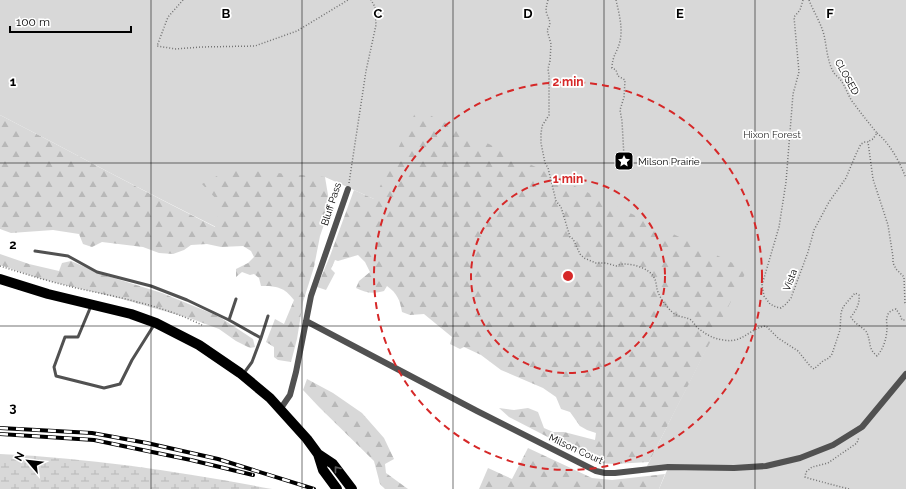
<svg xmlns="http://www.w3.org/2000/svg" width="906" height="489" viewBox="0 0 906 489" font-family="Raleway,sans-serif">
  <defs>
    <pattern id="forest-firs" width="22" height="20" patternUnits="userSpaceOnUse"><rect width="22" height="20" fill="#d8d8d8"/><path d="M5 1l3.5 6h-7zM16 11l3.5 6h-7z" fill="#b8b8b8"/></pattern>
    <pattern id="wetland-marsh" width="20" height="14" patternUnits="userSpaceOnUse"><rect width="20" height="14" fill="#d8d8d8"/><path d="M1 5h8M5 5V1M11 12h8M15 12V8" fill="none" stroke="#b8b8b8"/></pattern>
  </defs>
  <rect width="100%" height="100%" fill="#fff"/>
  <path fill="#d8d8d8" d="M0,0H906V489H659L668,468L645,470L746,270L374,199L325,177L222,204L216,227C143,191 72,152 0,115Z"/>
  <path fill="url(#forest-firs)" d="M417,109L747,270L649,462L614,464L598,463L509,417L499,408L514,410L528,408L538,412L544,428L553,432H564L595,440L596,433L587,430L580,426L570,412L561,409L556,397L543,388L501,370L481,355L464,347L460,349L450,344L452,337L424,314L410,315L402,312C400,300 397,293 387,286L384,291C373,294 366,293 356,288L359,281L370,272L365,262L358,255L338,261L335,260L331,269L335,273L326,290L317,287L330,256L354,190L374,199Z
    M0,115C72,152 143,191 215,227L221,204L202,184L230,169L325,177L329,201L328,213L320,236L314,267L303,302L297,339L291,362L278,360L274,357V347L266,342L275,319L284,324L294,300C284,287 277,286 261,286L259,278L254,274L250,275L242,272L236,277V269L248,263L254,257L251,251L243,246L221,247L207,244L191,245L184,250L173,254L159,253L143,247L102,242L92,247L83,244L79,234L53,230L11,233L0,229Z
    M0,254L29,264L59,271L62,263L71,261L101,274L162,293L218,316L253,339L255,347L250,348L236,341L219,329L192,319L122,299L41,279L0,265Z
    M307,379L333,393L362,413L384,438L394,459L385,464L386,473L408,489H385L380,484L374,461L319,407L303,390Z
    M528,448L592,478L612,480L665,474L659,489H479L488,468L512,479Z"/>
  <path fill="url(#wetland-marsh)" d="M0,454C91,458 182,472 272,489H0Z"/>
  <g fill="none" stroke-linecap="round" stroke-linejoin="round">
    <path stroke="#737373" stroke-width="1.5" stroke-dasharray="1 2" stroke-linecap="butt" d="M183,0L168,17L157,46L176,49L201,47L255,46L297,31L348,0
      M548,0C547,4 546,7 546,11C548,19 553,23 547,30L551,44L550,61L548,69L549,76V115L542,126L541,134V143L545,163L548,168L556,201L561,207L570,237L573,239L580,254L584,258L596,263H606L616,266C622,263 627,264 633,265C643,267 654,272 656,283C657,285 656,287 657,289C659,297 666,306 672,312C679,318 685,316 691,320C694,323 696,327 699,329C707,335 714,339 724,340C742,344 750,328 766,326L778,338L798,351L810,366L814,369L823,361L829,358L832,354L840,330L841,313L843,307L855,293L859,295C860,304 856,310 851,317C855,325 865,328 867,333C871,342 868,349 877,356C884,348 887,337 887,327C887,324 886,320 887,317C888,312 892,310 896,309L900,315L902,320H906
      M616,0C619,13 623,28 620,41C618,51 612,56 612,68L616,70L618,76L625,80L624,97L620,110L622,121L624,157
      M803,0L800,10L794,17L799,72L793,94L786,182L779,227L762,285L764,296L770,304L776,307L781,308L786,304L791,298L808,252L814,230L829,202L846,178L856,154L861,144L865,142H868L873,179L888,225L893,257V263L896,269L904,277L905,303L906,304
      M809,0C814,13 823,26 825,40C827,51 828,63 834,73C836,76 840,78 842,82C846,88 848,95 852,101C860,112 868,122 877,133L873,139L869,141
      M877,133C891,145 899,161 906,178
      M349,183L366,71L376,25L375,7L371,0
      M0,266C25,274 51,282 76,288C118,297 164,306 202,325
      M849,489L811,479L805,477L806,472L812,467L828,463L838,456L857,443L859,437"/>
    <path stroke="#515151" stroke-width="3" d="M35,251L68,256L97,272L151,286L187,300L229,320L261,338L252,362L244,373
      M91,306L78,337H65L54,367L56,376L104,388L120,384L132,360L154,325
      M229,320L236,299
      M261,338L268,316"/>
    <path stroke="#515151" stroke-width="6" d="M306,321L477,411L596,471L605,473H615L668,467L734,468L766,466L800,458L833,445L862,427L906,374
      M281,408L290,395L296,372L311,296L348,189"/>
    <path stroke="#000" stroke-width="10" d="M0,279L48,294L131,314L156,323L199,345L240,373L270,398L307,439L318,454L333,464L352,489
      M318,454L323,470L337,489"/>
    <defs>
      <path id="rail" d="M0,428L92,433L147,443L218,459L314,489
        M0,434L94,440L191,460L253,475"/>
    </defs>
    <use href="#rail" stroke="#000" stroke-width="4"/>
    <use href="#rail" stroke="#fff" stroke-width="2.5" stroke-dasharray="8" stroke-linecap="butt"/>
  </g>
  <defs><path id="oneway-chevron" d="M-2-3.5L2.5 0L-2 3.5" fill="none" stroke-width="1.6" stroke-linecap="round" stroke-linejoin="round"/></defs>
  <use stroke="#595959" href="#oneway-chevron" transform="translate(337 469) rotate(-128)"/>
  <path fill="none" stroke="#000" stroke-width="1" stroke-opacity="0.55" d="M151,0V489M302,0V489M453,0V489M604,0V489M755,0V489M0,163H906M0,326H906"/>
  <g fill="none" stroke="#d62828" stroke-width="2" stroke-dasharray="7 5">
    <circle cx="568" cy="276" r="97"/>
    <circle cx="568" cy="276" r="194"/>
  </g>
  <defs>
    <symbol id="sight-square" viewBox="-11 -11 22 22"><rect x="-9" y="-9" width="18" height="18" rx="4" fill="#000" stroke="#fff"/><path d="M0-6L1.8-2.2L6-1.7L2.9 1.2L3.7 5.4L0 3.3L-3.7 5.4L-2.9 1.2L-6-1.7L-1.8-2.2Z" fill="#fff"/></symbol>
  </defs>
  <g fill-rule="evenodd">
    <use href="#sight-square" x="613" y="150" width="22" height="22"/>
  </g>
  <g text-anchor="middle" dominant-baseline="central" stroke-width="3.5" stroke-linejoin="round" paint-order="stroke">
    <g font-size="10" fill="#000" stroke="#fff">
      <text transform="translate(847 77) rotate(61)">CLOSED</text>
      <text transform="translate(331 204) rotate(-72)">Bluff Pass</text>
      <text transform="translate(790 280) rotate(-69)">Vista</text>
      <text transform="translate(576 449) rotate(25)">Milson Court</text>
    </g>
    <g font-size="10" fill="#2f2f2f" stroke="#fff">
      <text x="772" y="134">Hixon Forest</text>
    </g>
    <g font-size="10" fill="#000" stroke="#fff" text-anchor="start">
      <text x="638" y="161">Milson Prairie</text>
    </g>
  </g>
  <g font-size="13" text-anchor="middle" font-weight="bold" fill="#000" stroke="#fff" stroke-width="3.5" stroke-linejoin="round" paint-order="stroke">
    <text x="226" y="18">B</text>
    <text x="378" y="18">C</text>
    <text x="528" y="18">D</text>
    <text x="680" y="18">E</text>
    <text x="830" y="18">F</text>
    <text x="13" y="86">1</text>
    <text x="13" y="249">2</text>
    <text x="13" y="412">3</text>
  </g>
  <circle cx="568" cy="276" r="6" fill="#d62828" stroke="#fff" stroke-width="2"/>
  <g font-size="12" text-anchor="middle" font-weight="bold" fill="#d62828" stroke="#fff" stroke-width="3.5" stroke-linejoin="round" paint-order="stroke">
    <text x="568" y="86">2 min</text>
    <text x="568" y="183">1 min</text>
  </g>
  <g transform="translate(28 461) rotate(298)" stroke="#ffffff" stroke-width="3" paint-order="stroke">
  <path d="M0-3L7 15L0 10L-7 15Z" fill="#000000"/>
  <text y="-6" font-size="11" font-weight="bold" text-anchor="middle" fill="#000000">N</text>
  </g>
  <path d="M10 26v6h121v-6" fill="none" stroke="#000000" stroke-width="2"/>
  <text x="16" y="26" font-size="12" fill="#000000" stroke="#ffffff" stroke-width="3" paint-order="stroke">100 m</text>
</svg>
